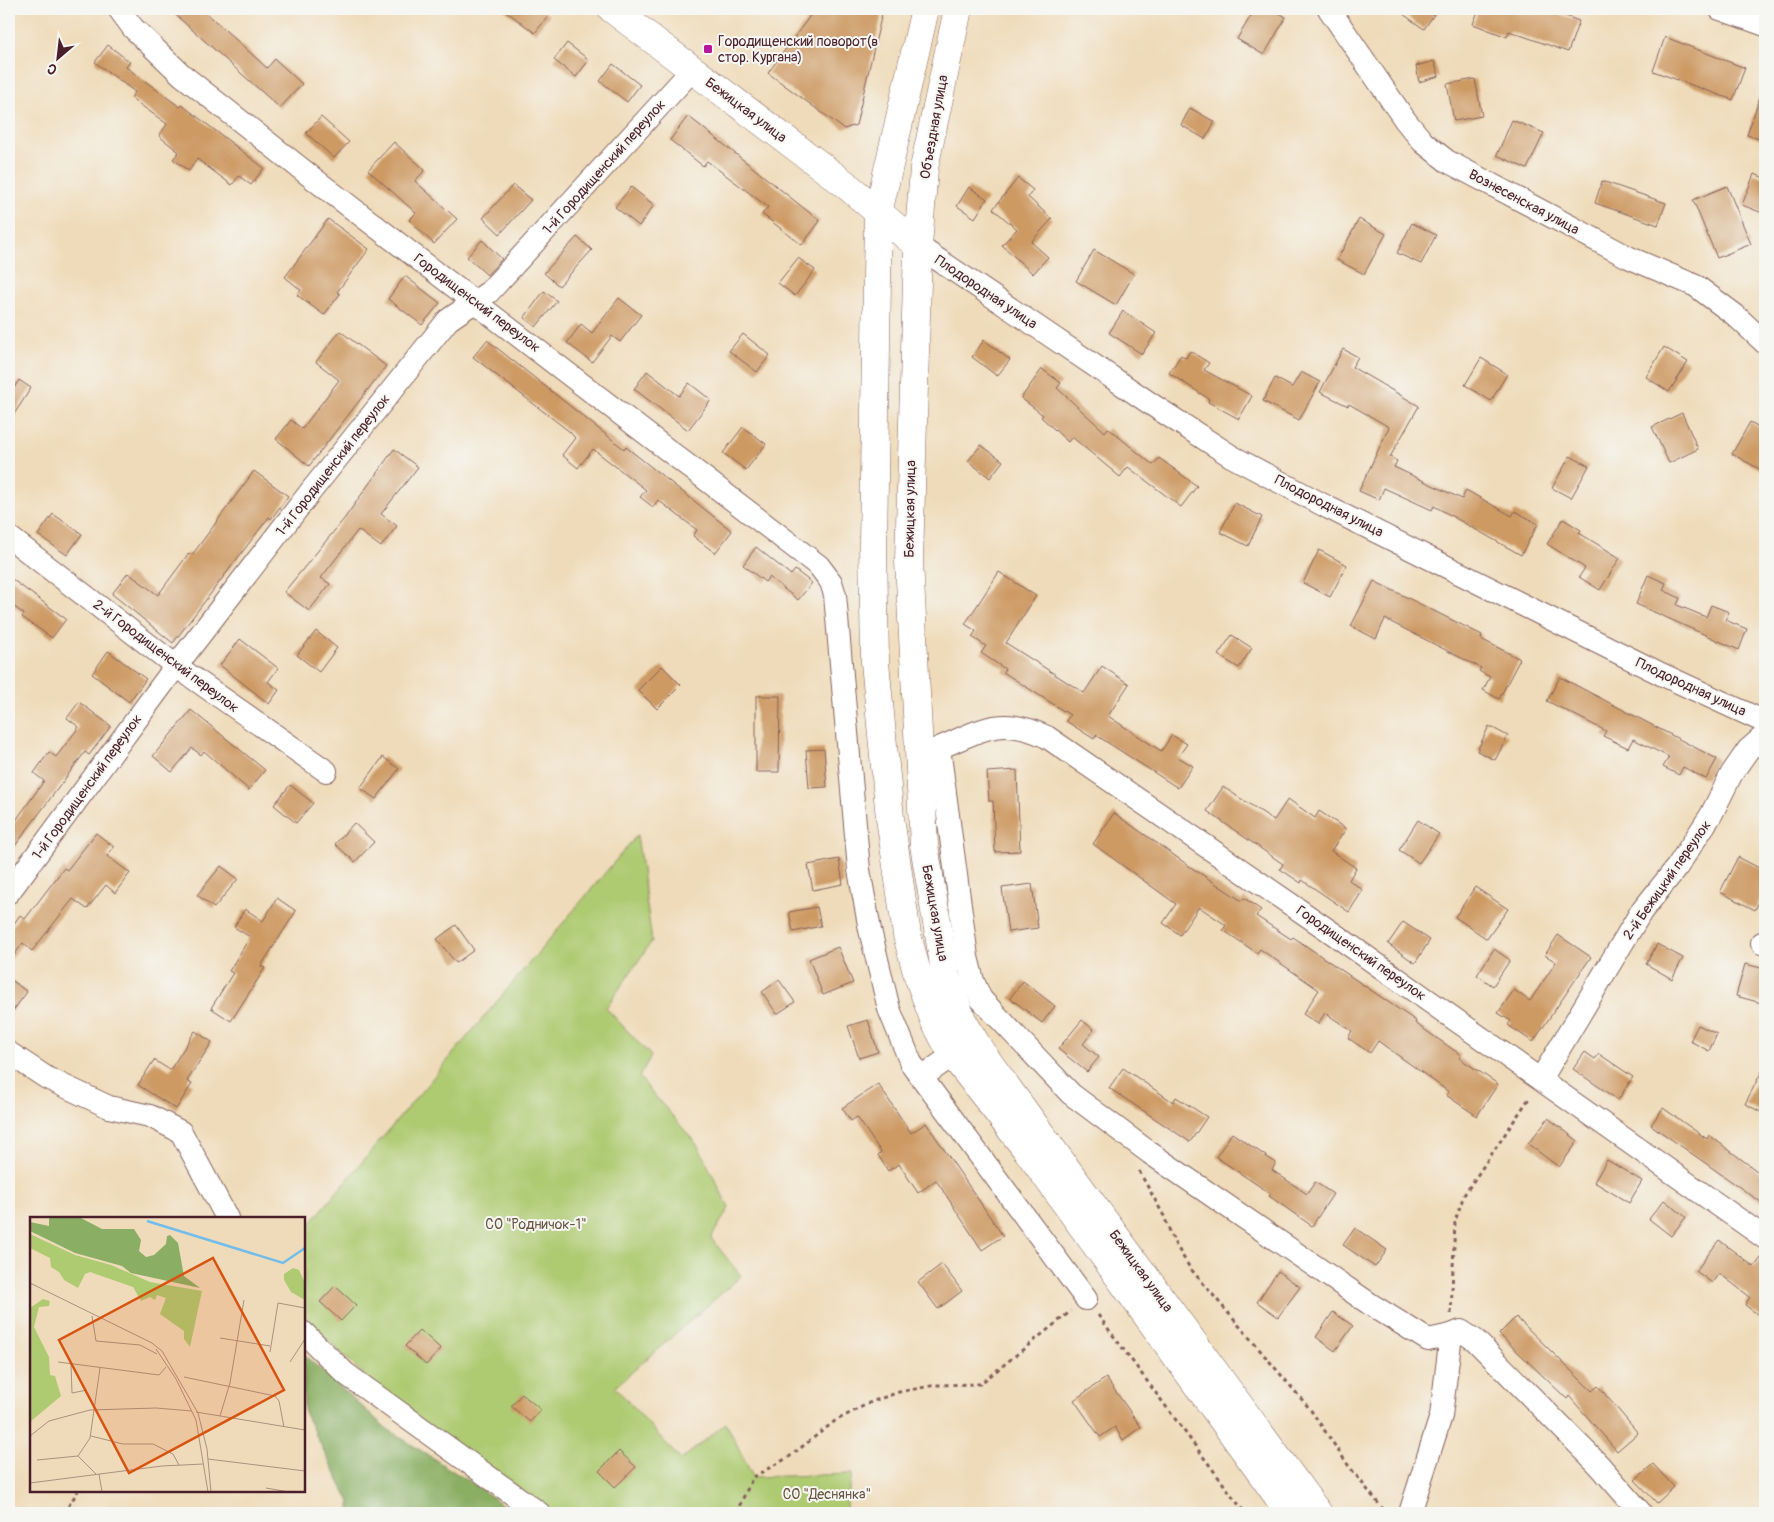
<svg xmlns="http://www.w3.org/2000/svg" width="1774" height="1522" viewBox="0 0 1774 1522" font-family="Pangolin,sans-serif">
  <rect width="100%" height="100%" fill="#f6f6f2"/>
  <filter id="ink" filterUnits="userSpaceOnUse"><feTurbulence type="fractalNoise" baseFrequency=".02" numOctaves="2"/><feDisplacementMap in="SourceGraphic" scale="10" xChannelSelector="R" yChannelSelector="G"/><feConvolveMatrix kernelMatrix="1 2 1 2 8 2 1 2 1" color-interpolation-filters="sRGB"/></filter>
  <filter id="wash" filterUnits="userSpaceOnUse"><feTurbulence type="fractalNoise" baseFrequency=".0096" numOctaves="4" result="noise"/><feDisplacementMap in="SourceGraphic" scale="20" xChannelSelector="R" yChannelSelector="G"/><feGaussianBlur stdDeviation="1.12" result="paint"/><feColorMatrix in="noise" values="0 0 0 0 0 0 0 0 0 0 0 0 0 0 0 0 0 1.4 0 .05"/><feComposite in="paint" operator="in"/></filter>
  <g filter="url(#wash)">
    <rect width="100%" height="100%" fill="#efdbb9"/>
    <path fill="#aecb72" stroke="#7c754e" d="M637,835L652,941L606,1008L651,1056L639,1077L698,1146L729,1208L711,1238L741,1276L615,1387L681,1460L726,1423L753,1477L852,1474L845,1513H554L392,1403L304,1316V1231Z"/>
    <path fill="#8aaf64" stroke="#6a6748" d="M304,1355L386,1428L476,1486L514,1513H350V1502L304,1412Z"/>
    <g id="blocks">
      <path fill="#cd9a63" d="M169,9H202L267,68L275,59L302,84L280,108Z
        M503,9H540L549,15L535,33Z
        M815,9H883L856,125L844,129L768,73Z
        M1255,9H1273L1286,17L1264,55L1237,39Z
        M1396,9H1438L1424,29Z
        M1479,9H1546L1579,21L1568,52L1509,31L1507,37L1473,24Z
        M1665,37L1745,68L1733,100L1653,71Z
        M567,43L589,60L576,77L554,60Z
        M108,45L130,62L126,67L180,107L182,105L264,168L251,185L239,176L232,185L197,159L189,171L173,159L179,152L159,136L167,124L131,98L135,92L95,62Z
        M1434,61L1439,76L1419,82L1416,66Z
        M613,64L640,85L627,102L600,81Z
        M1475,79L1482,116L1454,121L1447,84Z
        M1763,88H1765V141L1747,135Z
        M1190,108L1215,122L1205,139L1181,125Z
        M688,116L820,221L802,245L762,214L768,207L707,161L703,166L670,140Z
        M321,117L349,142L334,158L306,133Z
        M1512,120L1544,133L1527,169L1497,155Z
        M394,142L425,170L415,181L457,219L434,244L409,220L416,213L368,170Z
        M1754,174L1765,178V214L1742,205Z
        M1018,178L1033,190L1028,197L1052,219L1031,242L1048,257L1033,274L1002,245L1017,229L993,209Z
        M1602,181L1666,203L1658,225L1595,203Z
        M513,185L531,200L500,234L483,218Z
        M1727,186L1751,244L1717,258L1693,200Z
        M631,187L654,205L639,226L615,207Z
        M969,187L987,199L975,218L957,206Z
        M328,219L369,249L337,292L340,294L324,315L297,295L301,290L285,277Z
        M1359,219L1386,234L1364,274L1337,260Z
        M1412,223L1436,235L1421,264L1397,253Z
        M577,237L592,250L559,286L544,273Z
        M482,240L502,259L487,275L467,257Z
        M1094,250L1134,274L1116,305L1076,281Z
        M798,258L815,270L795,296L778,283Z
        M405,276L440,303L422,325L388,299Z
        M544,291L557,301L536,327L524,318Z
        M619,298L641,315L620,342L612,336L592,362L567,343L581,324L592,333Z
        M1123,311L1156,333L1142,354L1109,333Z
        M340,331L386,366L309,466L276,439L291,420L302,429L339,380L316,362Z
        M743,334L770,355L757,372L729,351Z
        M487,340L624,449L626,447L732,531L715,553L693,536L697,530L658,500L653,507L640,497L646,490L593,449L578,468L562,455L575,438L570,432L473,357Z
        M984,340L1010,360L997,376L972,357Z
        M1664,347L1688,362L1669,392L1646,377Z
        M1343,349L1358,357L1352,367L1419,406L1390,457L1397,461L1394,467L1462,499L1466,490L1512,516L1515,511L1538,524L1521,555L1434,506L1432,510L1384,488L1379,500L1359,491L1389,427L1349,404L1348,406L1320,392Z
        M1190,351L1209,363L1204,370L1252,396L1239,419L1208,402L1209,399L1169,373L1181,355L1186,358Z
        M1481,358L1507,374L1491,401L1465,385Z
        M1042,369L1061,383L1057,388L1105,432L1108,428L1153,465L1159,458L1197,486L1181,507L1128,467L1120,477L1072,437L1068,442L1041,417L1043,415L1021,398Z
        M647,371L679,396L689,383L711,400L688,430L634,389Z
        M1301,372L1320,382L1299,420L1263,401L1275,378L1292,387Z
        M19,380L31,388L9,422V396Z
        M1682,413L1698,449L1669,463L1652,427Z
        M1750,422L1765,430V472L1732,454Z
        M743,427L766,444L746,470L723,453Z
        M981,445L1003,461L990,478L968,461Z
        M394,449L418,467L381,514L397,526L381,547L358,530L321,578L330,584L309,611L284,592L344,519Z
        M1570,456L1589,466L1571,498L1552,488Z
        M254,471L288,496L271,519L269,517L173,643L112,594L128,573L158,595L189,553L192,555Z
        M1235,503L1262,517L1248,546L1220,532Z
        M53,514L82,534L67,555L38,535Z
        M1563,519L1581,530L1579,533L1620,558L1600,590L1579,577L1585,568L1547,544Z
        M756,547L791,575L795,570L812,583L798,600L769,577L765,582L743,565Z
        M1319,550L1347,565L1330,597L1303,583Z
        M999,572L1036,596L1006,643L1084,693L1102,666L1129,684L1108,716L1161,751L1172,735L1187,744L1178,757L1193,766L1178,788L1096,735L1094,739L1066,721L1070,715L1003,672L1005,669L981,653L986,646L972,637L976,631L965,624Z
        M1648,575L1666,583L1663,590L1680,598L1677,605L1706,617L1711,605L1729,612L1725,620L1747,629L1739,650L1636,604Z
        M9,577L66,619L52,638L22,617L24,614L9,603Z
        M1374,581L1482,635L1481,639L1520,659L1499,699L1483,690L1490,677L1479,671L1481,668L1385,619L1376,639L1351,626Z
        M316,631L337,648L319,672L297,655Z
        M1232,635L1252,648L1239,668L1218,655Z
        M240,639L278,668L268,682L279,690L269,704L220,665Z
        M108,651L146,679L129,702L92,674Z
        M662,666L681,685L657,709L638,690Z
        M1560,677L1717,759L1706,779L1683,767L1679,775L1663,767L1669,757L1633,739L1628,748L1603,736L1606,731L1547,701Z
        M756,696H780L779,772H756Z
        M79,702L111,726L89,755L85,752L9,854V830L44,781L34,773L49,752L56,757L79,727L67,718Z
        M191,710L265,770L249,790L204,751L201,755L192,748L172,772L153,756Z
        M1489,726L1508,736L1495,760L1477,751Z
        M824,749L827,787L809,788L806,750Z
        M383,757L399,769L376,799L360,788Z
        M1017,770L1020,851L995,852L993,801H989L987,772Z
        M290,785L313,803L296,823L274,805Z
        M1223,787L1274,820L1288,799L1315,818L1319,811L1346,829L1331,851L1356,868L1349,880L1363,890L1349,912L1302,880L1301,883L1280,869L1283,864L1207,811Z
        M1114,813L1192,868L1242,901L1244,898L1261,910L1256,916L1291,939L1293,937L1416,1021L1415,1023L1461,1055L1459,1058L1498,1084L1477,1116L1446,1095L1449,1092L1378,1041L1370,1053L1348,1038L1352,1031L1325,1013L1318,1024L1303,1014L1319,990L1260,949L1257,953L1223,930L1226,925L1199,907L1180,935L1163,923L1176,904L1093,844Z
        M1418,820L1439,834L1419,863L1399,850Z
        M354,823L374,842L355,862L335,844Z
        M96,833L114,847L107,856L130,873L115,893L106,885L87,909L73,899L32,951L23,943L9,962V931L20,915L25,919L64,868L67,870Z
        M1738,857L1765,871V889L1755,910L1720,892Z
        M839,859L843,884L813,890L808,865Z
        M221,866L238,879L214,908L197,895Z
        M1032,884L1038,928L1008,932L1002,888Z
        M1475,887L1508,909L1487,939L1455,917Z
        M277,898L296,911L261,966L265,968L231,1021L211,1008L233,973L229,971L250,937L234,927L245,909L263,921Z
        M817,907L821,926L793,932L789,912Z
        M1403,922L1430,940L1415,963L1388,944Z
        M456,925L474,950L456,963L437,939Z
        M1558,935L1591,957L1533,1042L1508,1025L1511,1021L1498,1013L1514,990L1530,1001L1556,962L1545,955Z
        M1657,944L1683,958L1672,979L1646,964Z
        M838,947L853,983L823,995L809,959Z
        M1494,949L1510,960L1493,986L1477,975Z
        M1745,964L1765,969V1004L1736,996Z
        M9,978L27,992L9,1016Z
        M779,980L795,1002L777,1014L762,992Z
        M1023,981L1055,1006L1042,1023L1010,998Z
        M868,1020L878,1052L859,1058L848,1026Z
        M1082,1020L1094,1030L1083,1044L1099,1057L1087,1072L1058,1049Z
        M1698,1025L1717,1034L1709,1051L1690,1041Z
        M195,1031L212,1042L187,1081L192,1084L176,1109L138,1085L154,1060L170,1070Z
        M1585,1052L1595,1059L1599,1054L1633,1077L1618,1100L1573,1069Z
        M1765,1065V1114L1745,1104Z
        M1123,1068L1173,1102L1176,1097L1207,1117L1190,1142L1109,1088Z
        M878,1084L911,1133L926,1123L1003,1236L982,1250L936,1180L918,1193L899,1164L888,1171L878,1155L881,1152L857,1117L851,1121L842,1108Z
        M1663,1108L1707,1139L1709,1135L1765,1177V1205L1651,1125Z
        M1548,1118L1578,1141L1559,1167L1528,1144Z
        M1232,1133L1276,1163L1272,1170L1307,1194L1315,1182L1333,1194L1312,1226L1269,1196L1271,1194L1216,1157Z
        M1607,1160L1642,1181L1629,1203L1594,1182Z
        M1664,1200L1686,1217L1671,1236L1649,1219Z
        M1355,1228L1387,1250L1375,1267L1343,1245Z
        M1719,1240L1754,1267L1765,1253V1320L1745,1305L1750,1297L1719,1273L1712,1283L1696,1271Z
        M942,1264L962,1291L938,1309L918,1282Z
        M1278,1271L1300,1287L1278,1317L1257,1302Z
        M335,1286L356,1305L341,1321L320,1302Z
        M1333,1312L1353,1326L1335,1351L1316,1337Z
        M1516,1317L1592,1391L1598,1386L1638,1433L1617,1451L1569,1396L1567,1399L1499,1334Z
        M420,1330L441,1349L426,1365L405,1346Z
        M1106,1378L1141,1427L1123,1440L1115,1427L1100,1437L1074,1400Z
        M522,1394L541,1410L530,1422L511,1406Z
        M619,1451L636,1467L615,1487L599,1471Z
        M1653,1464L1674,1487L1657,1503L1635,1480Z"/>
    </g>
  </g>
  <g filter="url(#ink)">
    <use href="#blocks" fill-opacity="0" stroke="#84615d" stroke-width="1"/>
    <g fill="none" stroke-linecap="round" stroke-linejoin="round">
      <defs>
        <path id="minor" d="M119,9L133,28L182,75L314,179L819,566L831,582L835,595L859,870L870,930L889,1009L911,1063L1086,1299
          M1329,9L1405,120L1423,142L1447,161L1628,257L1696,286L1735,315L1765,343
          M1720,9L1765,25
          M918,246L1154,406L1231,456L1329,508L1661,674L1765,722
          M9,537L176,666L326,771
          M9,892L176,666L311,491L448,320L489,292L692,70
          M1762,943L1765,944
          M9,1053L47,1078L109,1107L150,1116L181,1132L227,1218
          M922,1077L953,1055
          M1541,1079L1641,912L1677,867L1711,815L1732,773L1748,750L1765,735
          M304,1333L346,1374L539,1513
          M1410,1513L1441,1416L1451,1335
          M1641,1513L1599,1465L1475,1340L1461,1331L1451,1335L1428,1340L1370,1304L1150,1153L1071,1094L981,999L973,981L967,957L939,748C982,730 1001,715 1047,737L1331,932L1765,1238"/>
        <path id="major" d="M612,9L845,184L918,246
          M925,9L878,213L873,546L875,662L890,818L907,935L918,976L935,1022L953,1055L1027,1150L1290,1513
          M958,9L924,168L918,246L909,561L924,845L946,977L962,1020L981,1052L1318,1513"/>
      </defs>
      <use href="#minor" stroke="#84615d" stroke-width="24"/>
      <use href="#major" stroke="#84615d" stroke-width="29"/>
      <path stroke="#84615d" stroke-width="3" stroke-dasharray="4 4" stroke-linecap="butt" d="M1139,1171L1164,1216L1174,1242L1190,1268L1310,1409L1348,1465L1386,1513
        M1451,1314L1455,1221L1464,1195L1530,1097
        M1098,1315L1245,1513
        M64,1513L78,1491
        M736,1513L753,1477L789,1457L835,1421L871,1402L899,1392L936,1385L980,1384L1071,1311"/>
      <use href="#minor" stroke="#fff" stroke-width="22"/>
      <use href="#major" stroke="#fff" stroke-width="28"/>
    </g>
  </g>
  <rect fill="#b5179e" stroke="#f6f6f2" stroke-width="2" x="703" y="44" width="10" height="10" rx="2.5"/>
  <g text-anchor="middle" dominant-baseline="central" stroke-width="4" stroke-linejoin="round" paint-order="stroke">
    <g font-size="14" fill="#4a1f2b" stroke="#f6f6f2" text-anchor="start">
      <text x="718" y="41">Городищенский поворот(в<tspan x="718" dy="16">стор. Кургана)</tspan></text>
    </g>
    <g font-size="14" fill="#4a1f2b" stroke="#f6f6f2">
      <text transform="translate(746 110) rotate(37)">Бежицкая улица</text>
      <text transform="translate(934 127) rotate(-80)">Объездная улица</text>
      <text transform="translate(604 167) rotate(-48)">1-й Городищенский переулок</text>
      <text transform="translate(1524 202) rotate(28)">Вознесенская улица</text>
      <text transform="translate(986 292) rotate(34)">Плодородная улица</text>
      <text transform="translate(477 303) rotate(37)">Городищенский переулок</text>
      <text transform="translate(333 465) rotate(-52)">1-й Городищенский переулок</text>
      <text transform="translate(1329 506) rotate(27)">Плодородная улица</text>
      <text transform="translate(910 509) rotate(-89)">Бежицкая улица</text>
      <text transform="translate(166 656) rotate(37)">2-й Городищенский переулок</text>
      <text transform="translate(1691 687) rotate(25)">Плодородная улица</text>
      <text transform="translate(87 787) rotate(-54)">1-й Городищенский переулок</text>
      <text transform="translate(1667 880) rotate(-55)">2-й Бежицкий переулок</text>
      <text transform="translate(935 913) rotate(80)">Бежицкая улица</text>
      <text transform="translate(1361 953) rotate(35)">Городищенский переулок</text>
      <text transform="translate(1141 1271) rotate(54)">Бежицкая улица</text>
    </g>
    <g font-size="14" fill="#685340" stroke="#f6f6f2">
      <text x="536" y="1224">СО "Родничок-1"</text>
      <text x="827" y="1494">СО "Деснянка"</text>
    </g>
  </g>
  <g transform="translate(30 1217)">
    <rect width="275" height="275" fill="#efdbb9"/>
    <path d="M0,17L45,38L81,48L120,65L172,74L160,130L154,122V114L130,97L136,81L127,78L125,83L120,80L111,84L103,70L60,55L55,57L48,71L34,63L29,55L21,50L20,41L0,31ZM263,51L269,53L275,66V83L261,75L254,63V57ZM13,82L20,84L19,89L9,90L4,110L19,140L20,158L25,159L31,179L0,205V91Z" fill="#aecb72"/>
    <path d="M19,0H49L72,12H104L111,23L109,34L116,40L124,38L136,27L137,19L140,18L148,26L154,59L170,71L101,56L92,49L45,36L0,14V5L19,9Z" fill="#8aaf64"/>
    <path fill="none" stroke="#72bdeb" stroke-width="2.5" d="M117,4L253,46L275,31"/>
    <path fill="none" stroke="#ad9080" stroke-width="1" d="M0,66L122,126L132,134L168,196L177,232L181,275M62,99L66,124L110,128L127,137M190,121L240,129M126,132L146,162L166,203L178,275M240,135L248,86L275,91M28,145L129,158L136,150M260,145L275,122M41,147L42,176L57,173M154,160L245,179L249,184L254,210M166,195L275,213M190,199L200,166L214,83M0,219L19,204L60,193L126,191L162,194M61,219L93,227H123L143,237L149,248M48,239L60,221L70,151M48,239L66,257M178,242L275,254M7,243L48,239M69,257L72,275M0,266L132,249L173,247M236,271L259,275"/>
    <path fill="#d8530f" fill-opacity="0.15" stroke="#d8530f" stroke-width="2.5" d="M183,41L254,173L99,256L29,123Z"/>
    <rect width="275" height="275" fill="none" stroke="#4a1f2b" stroke-width="2.5"/>
  </g>
  <rect width="1774" height="1522" fill="none" stroke="#f6f6f2" stroke-width="30"/>
  <g transform="translate(58 58) rotate(208)" stroke="#f6f6f2" stroke-width="4" paint-order="stroke">
  <path d="M0-4L9 19L0 12L-9 19Z" fill="#4a1f2b"/>
  <text y="-8" font-size="14" font-weight="bold" text-anchor="middle" fill="#4a1f2b">С</text>
  </g>
</svg>
